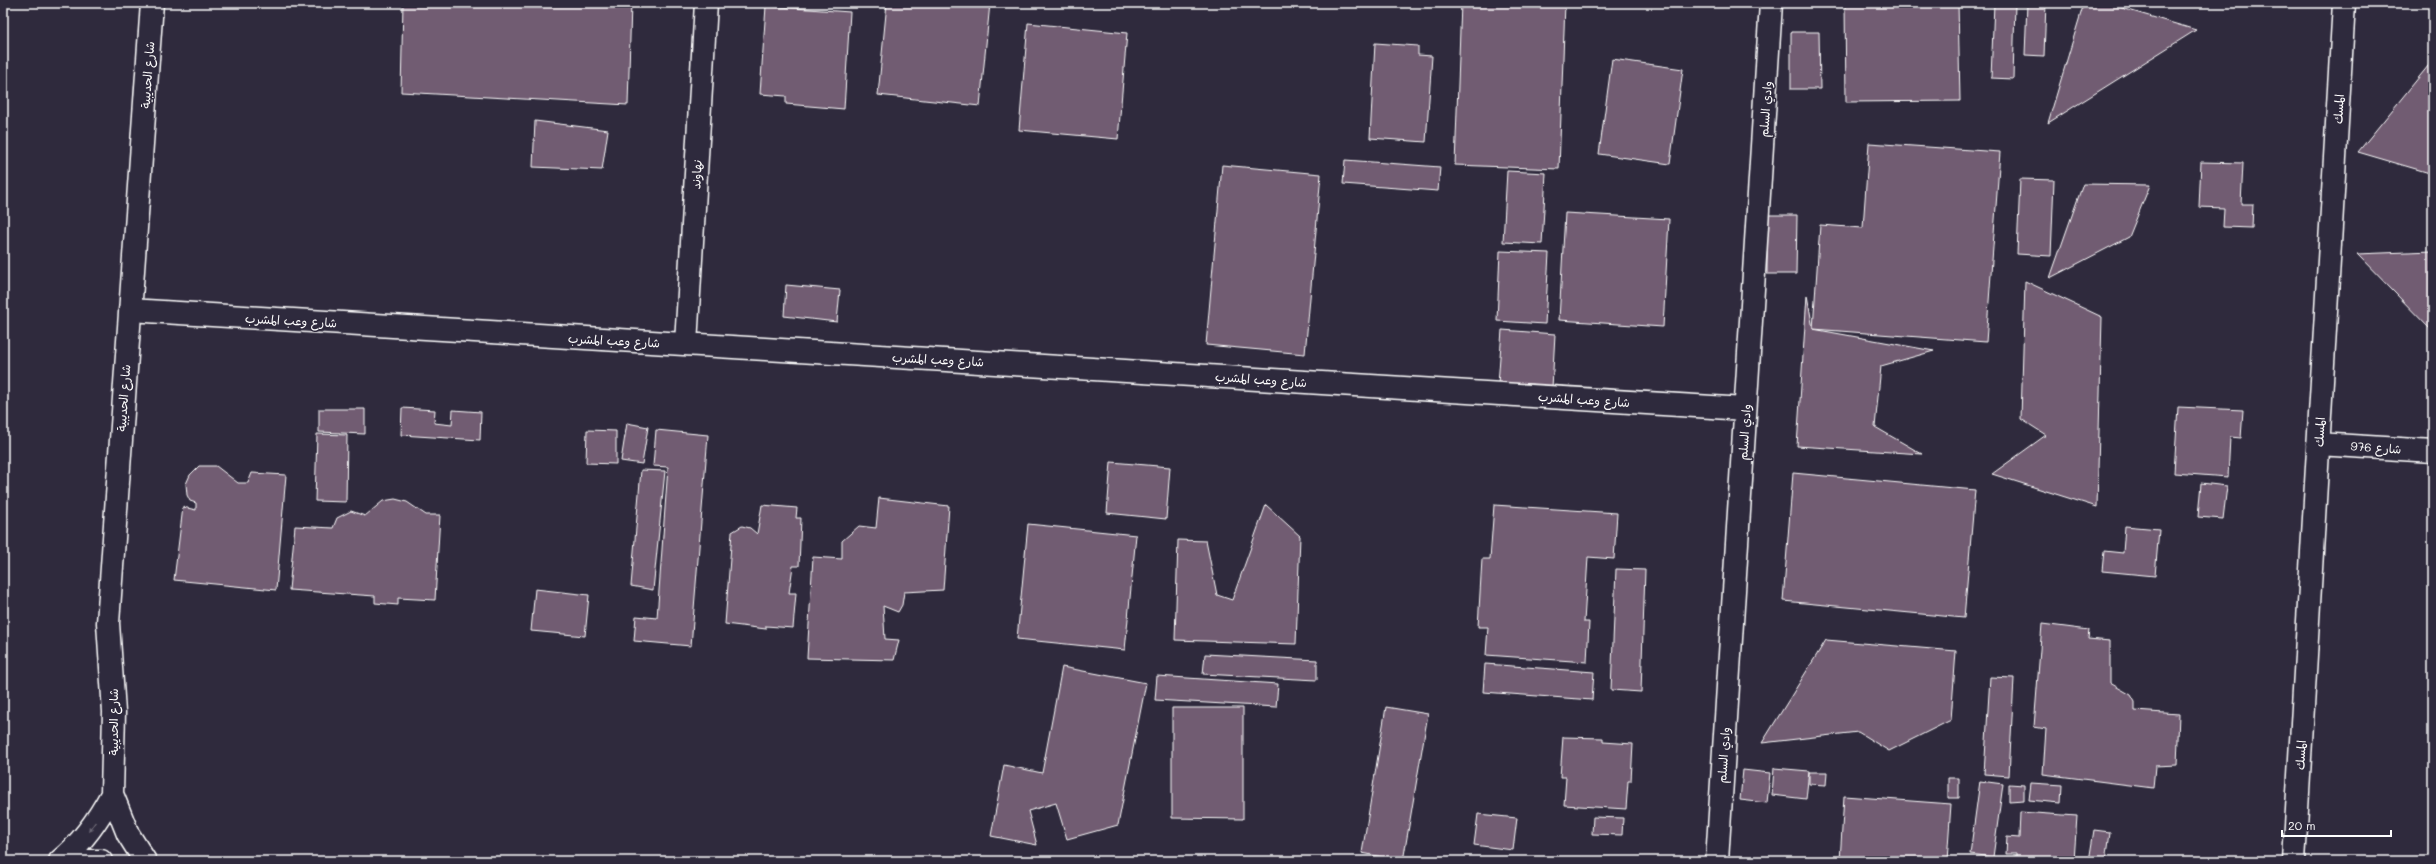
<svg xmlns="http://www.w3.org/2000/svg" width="2436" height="864" viewBox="0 0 2436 864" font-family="Mali,'Playpen Sans Arabic',sans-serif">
  <rect width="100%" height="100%" fill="#2f2a3d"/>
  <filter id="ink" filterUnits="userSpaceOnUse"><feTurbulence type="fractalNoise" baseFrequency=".025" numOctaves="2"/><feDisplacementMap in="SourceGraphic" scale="8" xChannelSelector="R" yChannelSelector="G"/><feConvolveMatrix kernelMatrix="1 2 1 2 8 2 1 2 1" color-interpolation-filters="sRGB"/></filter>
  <g filter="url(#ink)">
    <path fill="#715b72" stroke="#fff" d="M403,3H631L628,105L401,92Z
      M887,3H990L980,106L878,95Z
      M1461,3H1565L1559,169L1455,165Z
      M1845,3H1958L1960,101L1846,102Z
      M1994,3H2015L2013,79L1991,78Z
      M2027,3H2046L2044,56L2025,55Z
      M2084,3H2105L2196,30L2048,123Z
      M766,6L850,12L844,109L786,104V96L760,94Z
      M1028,23L1127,33L1118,139L1019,130Z
      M1791,32H1819L1820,89H1791Z
      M1375,43L1418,46V55L1432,56L1426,142L1370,138Z
      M1612,59L1683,69L1670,164L1599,154Z
      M2433,60V174L2358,152Z
      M535,121L608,130L602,170L533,167Z
      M1869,143L2000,152L1986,342L1813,329L1820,225L1863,228Z
      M1345,160L1440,167L1438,191L1343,184Z
      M2201,162L2243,163L2241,204H2253L2252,228L2223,227L2224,208L2199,207Z
      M1222,165L1321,174L1305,354L1206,345Z
      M1507,171L1546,173L1542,244L1503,242Z
      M2020,179L2054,180L2051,256L2017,254Z
      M2083,184L2150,185L2129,237L2050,278Z
      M1565,213L1669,219L1663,327L1559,320Z
      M1767,215H1797L1796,274H1767Z
      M1500,251L1549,253L1545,324L1497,321Z
      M2433,251V332L2357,254Z
      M2025,281L2102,317L2097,507L1992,474L2046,435L2021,419Z
      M786,285L840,290L837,322L784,316Z
      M1807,295L1813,329L1934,351L1881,366L1875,427L1922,454L1797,446Z
      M1502,330L1555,334L1552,388L1498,384Z
      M2178,407L2243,410L2241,438L2230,437L2228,477L2174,473Z
      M402,408L435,410L434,423L452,425L453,410L481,412L480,440L401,435Z
      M319,409H365V434L319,432Z
      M627,423L648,427L642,464L621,461Z
      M587,430L616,431V464L586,463Z
      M656,430L708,435L691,646L634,641L636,616L657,618L668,467L653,466Z
      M317,434L347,435L346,502L315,501Z
      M1111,462L1170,467L1166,519L1107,513Z
      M199,466H216L238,483H248L252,473L286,475L276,590L174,580L183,507L196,510V503L190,501L187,495L186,484L190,475Z
      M641,470L665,471L653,590L631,586Z
      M1793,473L1975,490L1964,618L1783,601Z
      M2201,483L2227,486L2223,519L2198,517Z
      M879,498L949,506L943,590L904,592L902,605L898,612L883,606L885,639L899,640L894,660L807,658L813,557L842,559V541L859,526L876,528Z
      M395,499L407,502L426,515H440L435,600L398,598V605L375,603V596L289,590L295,526L333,528L337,518L351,511L365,516L383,501Z
      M762,505L797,508L796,518H801L799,566H793L789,593H796L793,628L766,626V629L725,624L732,532L742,526L750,528L757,534Z
      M1266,505L1300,536L1296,644L1175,640L1178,540L1206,541L1217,595L1232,600Z
      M1494,505L1617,513L1614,559L1588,557L1584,622H1589L1587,662L1486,655L1488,627H1478L1482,559H1490Z
      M1028,524L1136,535L1125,650L1017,639Z
      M2125,526L2159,529L2155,576L2102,571L2104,551L2123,553Z
      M1616,569L1645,570L1641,692L1611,690Z
      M535,589L589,595L585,636L531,631Z
      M2042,624L2089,630L2088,639L2110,641V683L2131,695L2135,702V711L2179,714L2177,765L2155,766L2153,788L2043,774L2046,729L2034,727Z
      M1826,640L1956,651L1951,720L1889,751L1858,732L1762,743Z
      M1205,654L1317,660V680L1203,674Z
      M1485,664L1594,672L1592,700L1483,692Z
      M1062,667L1146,683L1118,825L1067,839L1056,803L1028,811L1037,845L991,836L1004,765L1042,773Z
      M1157,676L1278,684L1276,707L1155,700Z
      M1990,677L2014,678L2009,776L1984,774Z
      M1386,707L1428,714L1403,861L1362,853Z
      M1172,708H1243V819L1172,818Z
      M1563,737L1603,738V742L1633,744L1631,781H1628L1626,809L1564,805L1566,777H1560Z
      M1774,768L1809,771L1806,799L1772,795Z
      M1743,770L1770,773L1767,803L1740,800Z
      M1809,772H1827L1826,785L1809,784Z
      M1948,778H1959V798H1948Z
      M1980,781L2003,784L1993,857L1970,854Z
      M2031,783L2062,785L2061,803L2029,800Z
      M2009,784L2024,785V801L2009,802Z
      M1844,796L1951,804L1947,861H1840Z
      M2020,812L2077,816L2074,861H2016V854H2006L2007,837L2019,838Z
      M1478,814L1517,818L1513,850L1474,845Z
      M1593,817L1623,818L1622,835L1592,834Z
      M2094,830L2110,832L2106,861H2089Z"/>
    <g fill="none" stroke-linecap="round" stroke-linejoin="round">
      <defs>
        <path id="minor" d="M130,310L1745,409
          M686,344L706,3
          M2318,444L2433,451
          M60,861C83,842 98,820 112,794
          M62,861H101
          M145,861L128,834L112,794L114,712L108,623L152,3
          M1717,861L1771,3
          M2294,861L2344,3"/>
      </defs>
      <use href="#minor" stroke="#fff" stroke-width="25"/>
      <use href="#minor" stroke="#2f2a3d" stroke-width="22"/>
    </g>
    <defs><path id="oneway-solid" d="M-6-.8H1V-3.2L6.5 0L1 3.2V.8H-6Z"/></defs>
    <use fill="#6d6a77" href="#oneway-solid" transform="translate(92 827) rotate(125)"/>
  </g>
  <g text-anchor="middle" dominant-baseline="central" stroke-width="3" stroke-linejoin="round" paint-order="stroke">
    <g font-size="12" fill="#fff" stroke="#2f2a3d">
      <text transform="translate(147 75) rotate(-86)">شارع الحديبية</text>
      <text transform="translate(1765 109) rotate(-86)">وادي السلم</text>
      <text transform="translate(2338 109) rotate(-87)">المسك</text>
      <text transform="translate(696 174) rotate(-87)">نهاوند</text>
      <text transform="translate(291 320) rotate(3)">شارع وعب المشرب</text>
      <text transform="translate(614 340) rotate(3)">شارع وعب المشرب</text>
      <text transform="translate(938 359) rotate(3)">شارع وعب المشرب</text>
      <text transform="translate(1261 379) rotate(4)">شارع وعب المشرب</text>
      <text transform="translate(123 398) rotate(-86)">شارع الحديبية</text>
      <text transform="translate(1584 399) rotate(4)">شارع وعب المشرب</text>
      <text transform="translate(1744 432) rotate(-86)">وادي السلم</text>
      <text transform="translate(2319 432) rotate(-87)">المسك</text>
      <text transform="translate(2376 447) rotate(4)">شارع 976</text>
      <text transform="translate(113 722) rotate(-90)">شارع الحديبية</text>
      <text transform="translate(1723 755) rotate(-86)">وادي السلم</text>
      <text transform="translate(2300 755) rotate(-87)">المسك</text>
    </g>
  </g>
  <rect width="2436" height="864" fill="none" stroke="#2f2a3d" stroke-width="16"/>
  <rect x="8" y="8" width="2420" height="848" fill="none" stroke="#fff" stroke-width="1.5" filter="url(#ink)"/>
  <path d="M2282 830v6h109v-6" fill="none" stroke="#ffffff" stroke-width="2"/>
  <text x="2288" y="830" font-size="12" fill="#ffffff" stroke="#2f2a3d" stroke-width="3" paint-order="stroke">20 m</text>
</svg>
